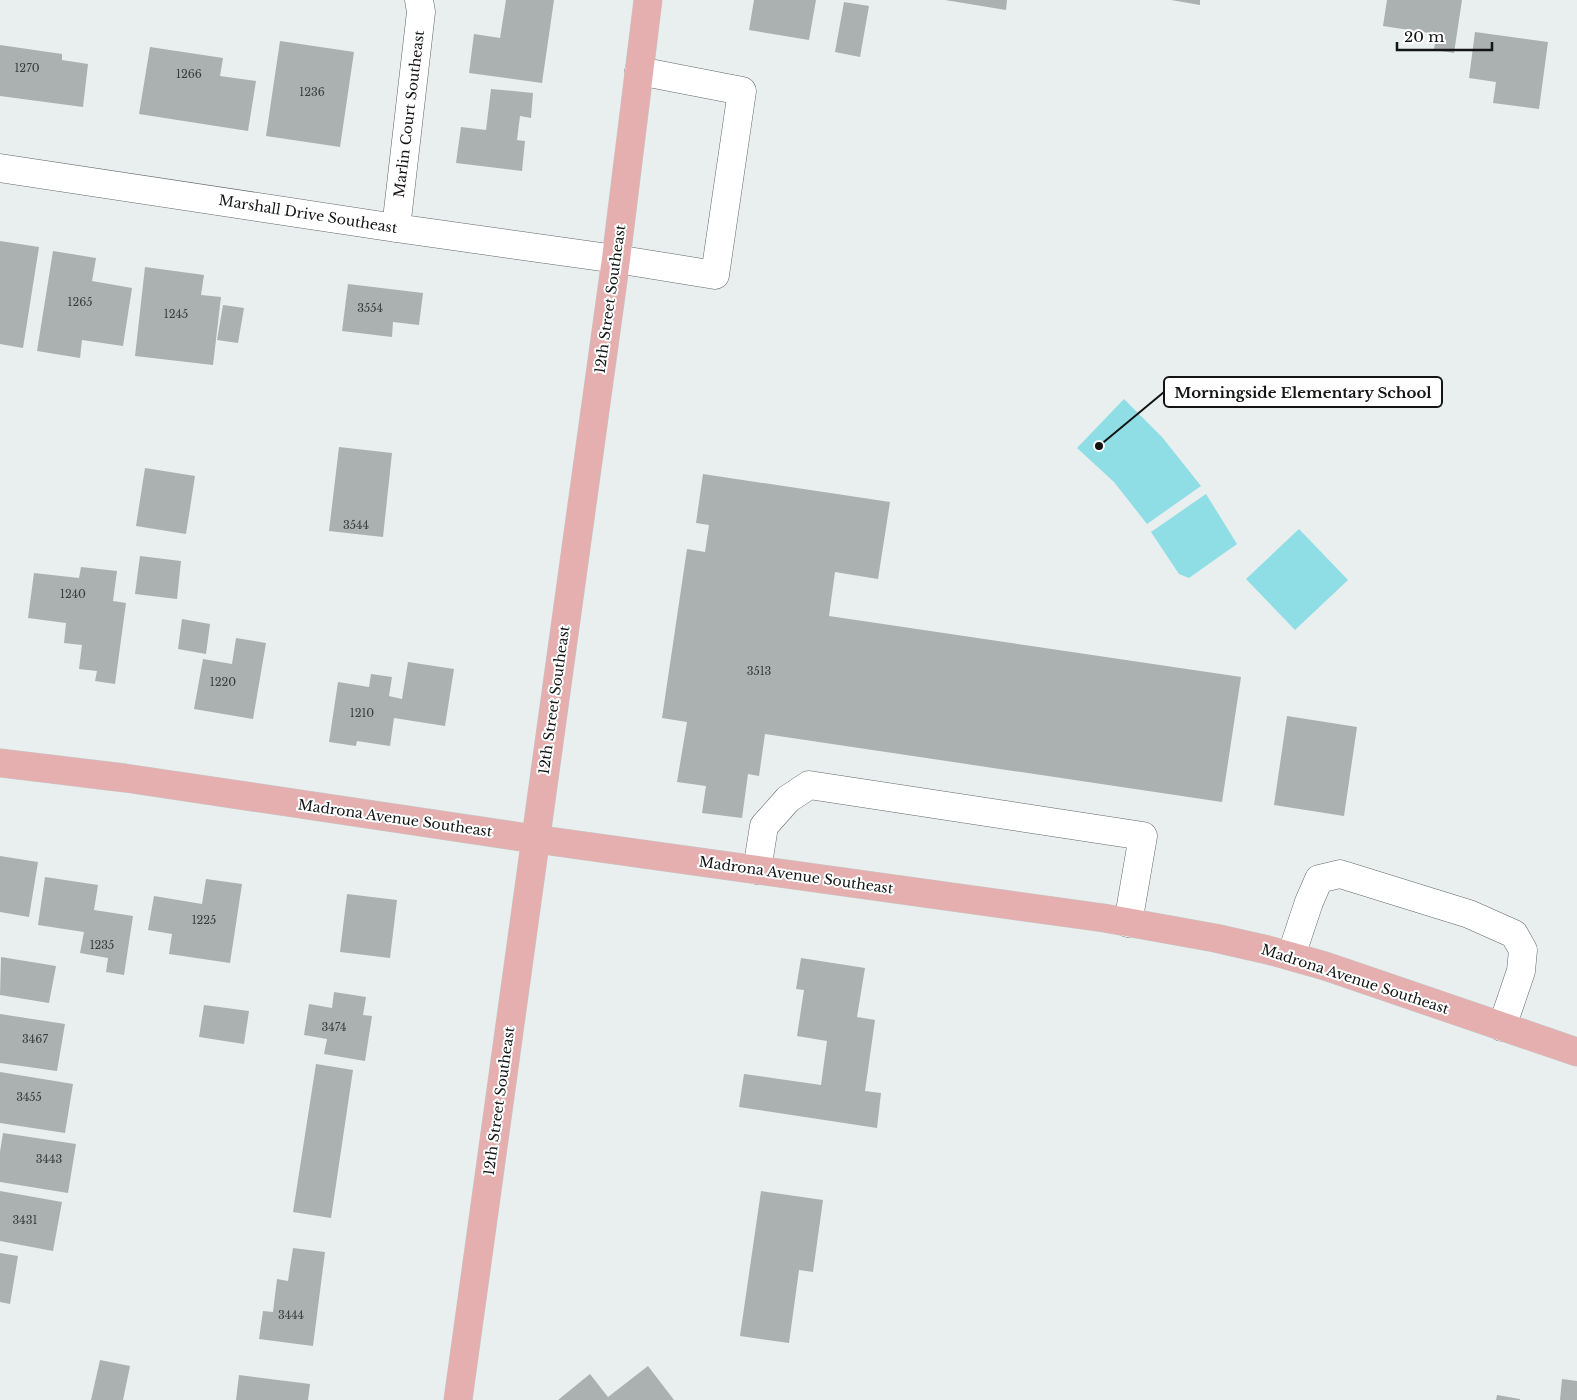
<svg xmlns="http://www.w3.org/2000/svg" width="1577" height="1400" viewBox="0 0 1577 1400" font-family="'Libre Baskerville',serif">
  <rect width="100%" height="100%" fill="#e9eeee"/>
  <path fill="#8fdee6" d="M1124,399L1162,437L1201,486L1147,524L1114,482L1077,448Z
    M1206,494L1237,544L1189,578L1179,574L1151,532Z
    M1299,529L1348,580L1295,630L1246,579Z"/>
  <path fill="#abb0b0" d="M506,0H554L542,83L469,73L474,34L500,38Z
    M754,0H816L809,40L749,30Z
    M945,0H1007L1006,10Z
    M1171,0H1200V5Z
    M1387,0H1462L1454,53L1434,50L1436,34L1383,26Z
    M844,2L869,6L860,57L835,52Z
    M1475,32L1548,42L1539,109L1493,103L1496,82L1469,78Z
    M280,41L354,52L340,147L266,136Z
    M0,45L62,54V60L88,64L83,107L0,96Z
    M150,47L223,58L220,76L256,81L248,131L139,114Z
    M491,89L533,93L531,118L520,116L517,140L525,141L522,171L456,163L461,127L486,130Z
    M0,241L39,247L23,348L0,344Z
    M53,251L96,258L92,281L132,288L123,346L82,340L80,358L37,351Z
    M145,267L204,275L201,295L221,297L213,365L135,356Z
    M348,284L423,293L419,325L393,322L392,337L342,331Z
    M223,305L244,308L238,343L217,340Z
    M339,447L392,453L383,537L329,531Z
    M145,468L195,476L186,534L136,526Z
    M703,474L890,502L878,579L835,572L829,616L1241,677L1222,802L765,734L759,776L748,774L742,818L702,813L706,786L677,782L687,722L662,718L687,549L705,552L709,525L696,523Z
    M140,556L181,561L177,599L135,594Z
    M81,567L117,571L113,601L126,603L115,684L95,681L97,671L79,669L82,645L64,643L66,623L28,618L34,573L79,578Z
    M182,619L210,624L206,654L178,649Z
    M236,638L266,643L253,719L194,709L203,659L232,664Z
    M408,662L454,669L445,726L394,718L390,746L357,741L356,746L329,742L338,682L369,687L371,674L392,677L389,696L402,699Z
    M1287,716L1357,727L1344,816L1274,805Z
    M0,856L38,862L29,917L0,912Z
    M45,877L98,885L94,910L133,916L124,975L106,972L108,958L80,953L84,932L38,925Z
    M206,879L242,884L230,963L169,954L172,934L148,930L154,896L202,904Z
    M347,894L397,900L390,958L340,952Z
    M1,957L56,966L49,1003L0,995Z
    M801,958L865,968L857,1017L875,1020L865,1091L881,1093L877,1128L739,1107L744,1074L821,1085L827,1041L797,1036L804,990L796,989Z
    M334,992L366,997L363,1015L372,1016L365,1061L324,1054L327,1039L304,1035L309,1004L332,1008Z
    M204,1005L249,1011L244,1044L199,1037Z
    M0,1014L65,1024L57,1071L0,1063Z
    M316,1064L353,1070L331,1218L293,1212Z
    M0,1072L73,1084L65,1133L0,1123Z
    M3,1133L76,1144L68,1193L0,1182V1152Z
    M0,1191L62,1202L53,1251L0,1241Z
    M761,1191L823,1200L813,1272L799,1270L789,1343L740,1336Z
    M293,1248L325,1252L313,1346L259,1339L263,1311L273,1312L277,1279L288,1281Z
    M0,1253L18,1256L10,1304L0,1302Z
    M100,1360L130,1366L123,1400H91Z
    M648,1366L674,1400H558L590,1374L608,1397Z
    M239,1375L310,1384L308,1400H236Z
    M1562,1379L1577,1381V1400H1560Z
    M1497,1395L1520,1399V1400H1496Z"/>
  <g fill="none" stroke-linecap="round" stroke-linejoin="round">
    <defs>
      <path id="minor" d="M0,168L396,228L616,259L715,275L742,91L639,71
        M396,228L421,12L419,0
        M757,870L764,826L788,799L809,785L1143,836L1128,923
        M1291,956L1309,902L1319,879L1340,874L1469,914L1514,934L1523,950L1521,971L1502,1027"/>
      <path id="major" d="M0,763L125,778L535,839L1104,918L1215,938L1268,950L1325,966L1577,1052
        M458,1400L616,259L648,0"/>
    </defs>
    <use href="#minor" stroke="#636768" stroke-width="29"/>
    <use href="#major" stroke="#c6c7c7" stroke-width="29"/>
    <use href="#minor" stroke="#fff" stroke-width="28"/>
    <use href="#major" stroke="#e6afaf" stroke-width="28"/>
  </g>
  <g text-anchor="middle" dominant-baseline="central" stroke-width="4" stroke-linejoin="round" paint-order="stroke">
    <g font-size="11" fill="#393c3c">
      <text x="27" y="68">1270</text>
      <text x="189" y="74">1266</text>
      <text x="312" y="92">1236</text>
      <text x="80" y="302">1265</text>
      <text x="370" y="308">3554</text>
      <text x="176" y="314">1245</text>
      <text x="356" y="525">3544</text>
      <text x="73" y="594">1240</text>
      <text x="759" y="671">3513</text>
      <text x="223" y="682">1220</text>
      <text x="362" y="713">1210</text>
      <text x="204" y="920">1225</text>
      <text x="102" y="945">1235</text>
      <text x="334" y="1027">3474</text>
      <text x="35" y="1039">3467</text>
      <text x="29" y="1097">3455</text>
      <text x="49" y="1159">3443</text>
      <text x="25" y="1220">3431</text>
      <text x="291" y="1315">3444</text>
    </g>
    <g font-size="14" fill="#131515" stroke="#fff">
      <text transform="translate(409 114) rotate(-83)">Marlin Court Southeast</text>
      <text transform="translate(308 214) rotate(9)">Marshall Drive Southeast</text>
      <text transform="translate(610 299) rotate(-82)">12th Street Southeast</text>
      <text transform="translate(554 700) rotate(-82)">12th Street Southeast</text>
      <text transform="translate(395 818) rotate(8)">Madrona Avenue Southeast</text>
      <text transform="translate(796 875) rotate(8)">Madrona Avenue Southeast</text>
      <text transform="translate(1355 979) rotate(18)">Madrona Avenue Southeast</text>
      <text transform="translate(499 1101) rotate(-82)">12th Street Southeast</text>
    </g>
  </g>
  <path fill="none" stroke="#131515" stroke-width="2" d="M1099 446L1164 392"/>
  <circle fill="#131515" stroke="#fff" stroke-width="2" cx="1099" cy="446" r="5"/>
  <rect fill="#fff" stroke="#131515" stroke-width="2" x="1164" y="377" width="278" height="30" rx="5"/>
  <g font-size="15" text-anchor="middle" font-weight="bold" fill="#131515">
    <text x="1303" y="398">Morningside Elementary School</text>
  </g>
  <path d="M1397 42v8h95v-8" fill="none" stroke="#131515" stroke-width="2.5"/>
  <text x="1404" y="42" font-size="15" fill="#131515" stroke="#ffffff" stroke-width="4" paint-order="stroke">20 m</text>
</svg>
